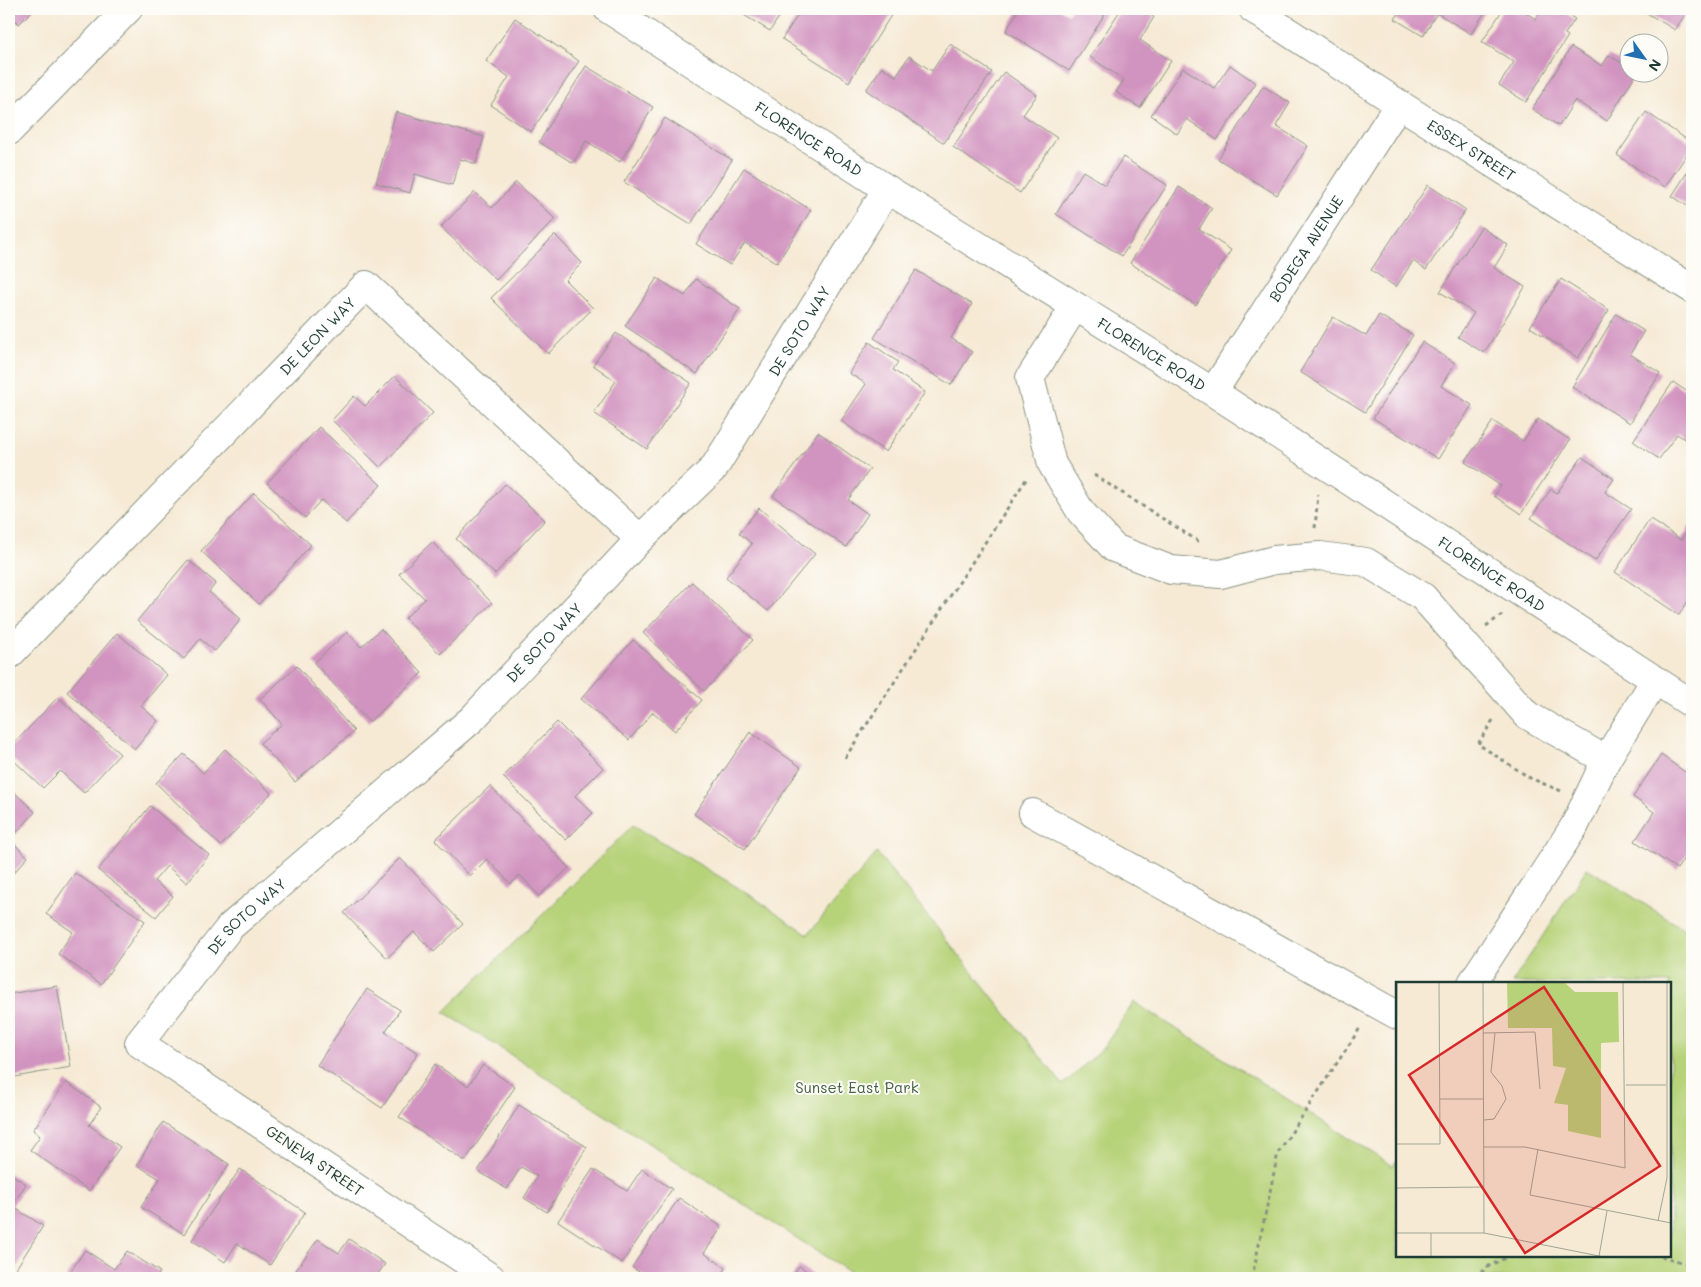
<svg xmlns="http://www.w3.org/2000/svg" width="1701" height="1287" viewBox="0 0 1701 1287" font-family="Mali,sans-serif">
  <rect width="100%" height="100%" fill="#fdfcf7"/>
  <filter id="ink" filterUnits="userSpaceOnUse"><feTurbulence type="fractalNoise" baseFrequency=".02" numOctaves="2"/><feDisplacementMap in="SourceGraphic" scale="10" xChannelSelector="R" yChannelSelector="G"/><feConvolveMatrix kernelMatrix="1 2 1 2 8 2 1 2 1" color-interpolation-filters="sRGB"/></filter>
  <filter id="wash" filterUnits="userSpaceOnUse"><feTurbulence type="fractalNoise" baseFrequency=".0096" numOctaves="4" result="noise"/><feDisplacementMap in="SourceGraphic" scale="20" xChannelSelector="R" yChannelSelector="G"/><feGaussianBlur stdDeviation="1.12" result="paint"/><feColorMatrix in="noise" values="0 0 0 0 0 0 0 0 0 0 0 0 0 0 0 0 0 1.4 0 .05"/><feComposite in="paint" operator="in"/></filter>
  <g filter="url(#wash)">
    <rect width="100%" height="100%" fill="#f6ead5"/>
    <path fill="#b7d37a" stroke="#6b8857" d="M633,825L747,893L808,934L877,853L1063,1085L1104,1047L1134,1002L1393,1166L1397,1160V1256H1670V983H1512L1587,868L1692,934V1278H859L444,1012Z"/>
    <g id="blocks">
      <path fill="#d193bf" d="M9,9H34L19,24L9,14Z
        M734,9H784L770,31Z
        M802,9H895L849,82L782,39Z
        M1019,9H1060L1068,14L1071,9H1108L1069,71L1006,31Z
        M1121,9H1141L1154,17L1140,40L1171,61L1140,108L1116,92L1124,80L1090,57Z
        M1402,9H1487L1471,34L1437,13L1423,36L1395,19Z
        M1503,9H1529L1526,13L1536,19L1542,9H1558L1575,19L1565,34L1568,36L1526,102L1499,85L1514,62L1482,42Z
        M1647,9H1689L1675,30L1645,12Z
        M515,18L579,61L531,132L491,105L509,77L486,61Z
        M950,44L992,72L944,143L866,90L882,67L896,76L909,56L932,71Z
        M1571,47L1602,66L1609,55L1628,67V72H1637L1607,121L1575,100L1559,126L1532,109Z
        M1230,65L1256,83L1217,140L1187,119L1177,134L1151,115L1183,68L1214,88Z
        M586,66L653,107L620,162L586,141L573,163L539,142Z
        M1004,72L1037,95L1023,115L1057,138L1020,193L953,147Z
        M1263,86L1290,103L1276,126L1308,146L1277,195L1218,159Z
        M396,112L484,137L476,164L460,159L452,185L415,174L410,193L376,183Z
        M1646,112L1692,143V147L1665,187L1617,155Z
        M665,118L732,160L691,224L624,182Z
        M1123,157L1167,185L1122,256L1056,214L1083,171L1105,185Z
        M1692,165V209L1672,196Z
        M744,168L811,210L777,263L745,243L730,265L696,244Z
        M516,182L555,219L496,280L441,227L475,192L492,208Z
        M1428,185L1466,210L1426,270L1413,261L1396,287L1371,270Z
        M1179,187L1212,208L1199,229L1231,250L1196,305L1130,263Z
        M1481,227L1508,245L1494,268L1525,287L1484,353L1458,337L1474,313L1440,292Z
        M555,235L582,263L565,280L593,308L548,354L491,298Z
        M916,270L972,304L951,338L972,352L951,385L874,338Z
        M657,278L685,296L696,279L740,309L697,374L625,326Z
        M1561,279L1609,310L1578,358L1530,327Z
        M1616,314L1644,331L1630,354L1660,373L1630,423L1572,387Z
        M1379,315L1413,335L1365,412L1300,372L1333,317L1366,336Z
        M616,333L691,383L647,449L594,413L616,381L593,365Z
        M869,342L898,362L893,370L925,392L886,452L841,421L866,384L849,373Z
        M1422,342L1455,363L1441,386L1472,405L1438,459L1373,418Z
        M395,376L433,413L380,467L332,420L354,396L365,406Z
        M1673,382L1692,395V444L1677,434L1659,459L1633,441Z
        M1538,419L1570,440L1521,514L1494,496L1501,486L1465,462L1493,421L1523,441Z
        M319,427L381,485L346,523L321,500L305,518L267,483Z
        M818,432L870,469L848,500L868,514L846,547L773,496Z
        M1582,457L1614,479L1605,492L1631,509L1595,561L1531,518L1551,489L1557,493Z
        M505,484L545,520L495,574L456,539Z
        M254,493L311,545L259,604L201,551Z
        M759,508L815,554L768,611L726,577L752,544L739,533Z
        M1650,519L1681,540L1692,523V595L1679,615L1615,572Z
        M432,542L492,603L440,654L405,618L425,599L399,574Z
        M188,560L216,583L209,592L241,619L215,651L200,639L184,659L137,621Z
        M692,582L753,640L704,691L643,633Z
        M381,629L422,673L369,722L314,663L347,632L361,647Z
        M117,633L167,675L141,706L158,721L135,749L67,692Z
        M633,640L702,700L675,731L653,712L629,740L581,699Z
        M297,666L354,731L295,782L260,743L282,724L260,699Z
        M58,697L120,754L84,793L60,771L43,788L9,756V749Z
        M557,722L603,768L575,796L593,813L566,840L503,777Z
        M750,732L801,767L745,849L694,814Z
        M225,749L271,793L221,846L156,783L184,754L203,773Z
        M1661,755L1692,777V847L1677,869L1635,841L1654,812L1633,797Z
        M490,786L569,868L539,896L520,875L511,884L487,859L470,876L435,840Z
        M9,787L35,812L10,840L28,857L9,878Z
        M150,806L209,855L187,883L167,866L154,881L173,896L156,917L98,870Z
        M400,858L463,924L434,952L414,932L387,958L344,913Z
        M75,873L145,921L101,984L58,954L73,932L46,914Z
        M57,986L71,1067L9,1078V994Z
        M367,989L400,1010L385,1032L418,1053L382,1108L317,1065Z
        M435,1064L468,1086L483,1065L515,1087L465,1161L399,1117Z
        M66,1082L101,1107L89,1125L120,1147L89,1191L30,1150L40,1136L33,1130Z
        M519,1105L587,1147L547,1212L524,1198L537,1176L521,1167L507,1189L478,1171Z
        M163,1122L229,1164L184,1234L141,1207L160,1179L137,1165Z
        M240,1169L305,1212L270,1265L237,1243L225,1262L192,1240Z
        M593,1169L627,1191L642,1169L672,1189L622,1263L558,1221Z
        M9,1173L26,1184L12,1206L43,1226L10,1278Z
        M679,1198L722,1227L704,1253L726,1268L720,1278H648L632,1267Z
        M318,1239L339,1253L349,1239L385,1264L375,1278H295L292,1276Z
        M85,1250L114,1269L127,1251L160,1272L156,1278H66Z
        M799,1266L818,1278H791Z"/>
    </g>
  </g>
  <g filter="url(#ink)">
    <use href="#blocks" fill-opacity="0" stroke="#8a9484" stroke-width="1"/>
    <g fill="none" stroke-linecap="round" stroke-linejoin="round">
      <defs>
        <g id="minor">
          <path id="s1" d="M608,9L887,189L1213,392L1692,704"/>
          <path id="s2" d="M1253,9L1399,104L1692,289"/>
          <path d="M9,131L128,9"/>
          <path d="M1075,306L1030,378L1052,464L1081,512L1114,548L1171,570L1221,574L1274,560L1320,556L1366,562L1423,597L1527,715L1606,760"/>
          <path id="s3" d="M1213,392L1399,104"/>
          <path id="s4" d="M9,655L366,285L640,539"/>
          <path d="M1033,813L1397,1015"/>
          <path d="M1472,983L1574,827L1606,760L1655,680"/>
          <path id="s5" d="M491,1278L139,1043L230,927L472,719L640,539L714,468L887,189"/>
        </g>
      </defs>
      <use href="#minor" stroke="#8a9484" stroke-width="30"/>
      <path stroke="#8a9484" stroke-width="3" stroke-dasharray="4 4" stroke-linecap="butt" d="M1094,475L1201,543
        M1315,528L1318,494
        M1486,626L1502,615
        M1493,720L1478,744L1530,778L1561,791
        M845,758L1027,478
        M1661,1256L1692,1265
        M1252,1278L1278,1153L1360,1028
        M1475,1278L1489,1266L1509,1256"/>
      <use href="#minor" stroke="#fff" stroke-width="28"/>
    </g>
  </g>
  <g text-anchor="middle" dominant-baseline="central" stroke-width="4" stroke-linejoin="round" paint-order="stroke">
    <g font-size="15" fill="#1f3d34" stroke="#fdfcf7">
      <text stroke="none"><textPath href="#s1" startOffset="239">FLORENCE ROAD</textPath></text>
      <text stroke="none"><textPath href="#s2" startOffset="260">ESSEX STREET</textPath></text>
      <text stroke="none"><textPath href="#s3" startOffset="171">BODEGA AVENUE</textPath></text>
      <text stroke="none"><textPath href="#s5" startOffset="1400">DE SOTO WAY</textPath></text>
      <text stroke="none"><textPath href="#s4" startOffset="444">DE LEON WAY</textPath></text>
      <text stroke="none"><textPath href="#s1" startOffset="644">FLORENCE ROAD</textPath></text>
      <text stroke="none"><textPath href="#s1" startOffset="1049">FLORENCE ROAD</textPath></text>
      <text stroke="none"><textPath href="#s5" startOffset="995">DE SOTO WAY</textPath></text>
      <text stroke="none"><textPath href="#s5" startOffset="590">DE SOTO WAY</textPath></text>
      <text transform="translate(315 1160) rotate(34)">GENEVA STREET</text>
    </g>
    <g font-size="15" fill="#456246" stroke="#fdfcf7">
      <text x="857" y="1087">Sunset East Park</text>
    </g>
  </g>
  <g transform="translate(1396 982)">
    <rect width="275" height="275" fill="#f6ead5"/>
    <path d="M111,0H168L179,10H222L223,60L205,61V156L172,149V123L158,121L170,86L157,84L156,46H112Z" fill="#b7d37a"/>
    <path fill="none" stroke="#a0a595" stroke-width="1" d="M1,0L0,162H44L43,0M87,0L88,251M87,51L139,50L144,107M230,103H270M44,117H87M88,138L98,137L110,117L106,104L95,90L99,51M88,165H129L229,186L227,0M142,167L134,213L275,241M0,206L88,205M262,239L271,196V0M0,251H88L208,275M203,274L211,229M35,275V251"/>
    <path fill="#d62828" fill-opacity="0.15" stroke="#d62828" stroke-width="2.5" d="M148,5L264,184L129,271L13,93Z"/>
    <rect width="275" height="275" fill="none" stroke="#1f3d34" stroke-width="2.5"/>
  </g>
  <rect width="1701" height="1287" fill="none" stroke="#fdfcf7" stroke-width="30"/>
  <g transform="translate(1644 58) rotate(123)"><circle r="24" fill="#fdfcf7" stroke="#a4b0a9"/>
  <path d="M0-4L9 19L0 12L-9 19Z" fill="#1f6fb2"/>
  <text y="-8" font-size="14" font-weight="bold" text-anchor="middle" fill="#1f3d34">N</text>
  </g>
</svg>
